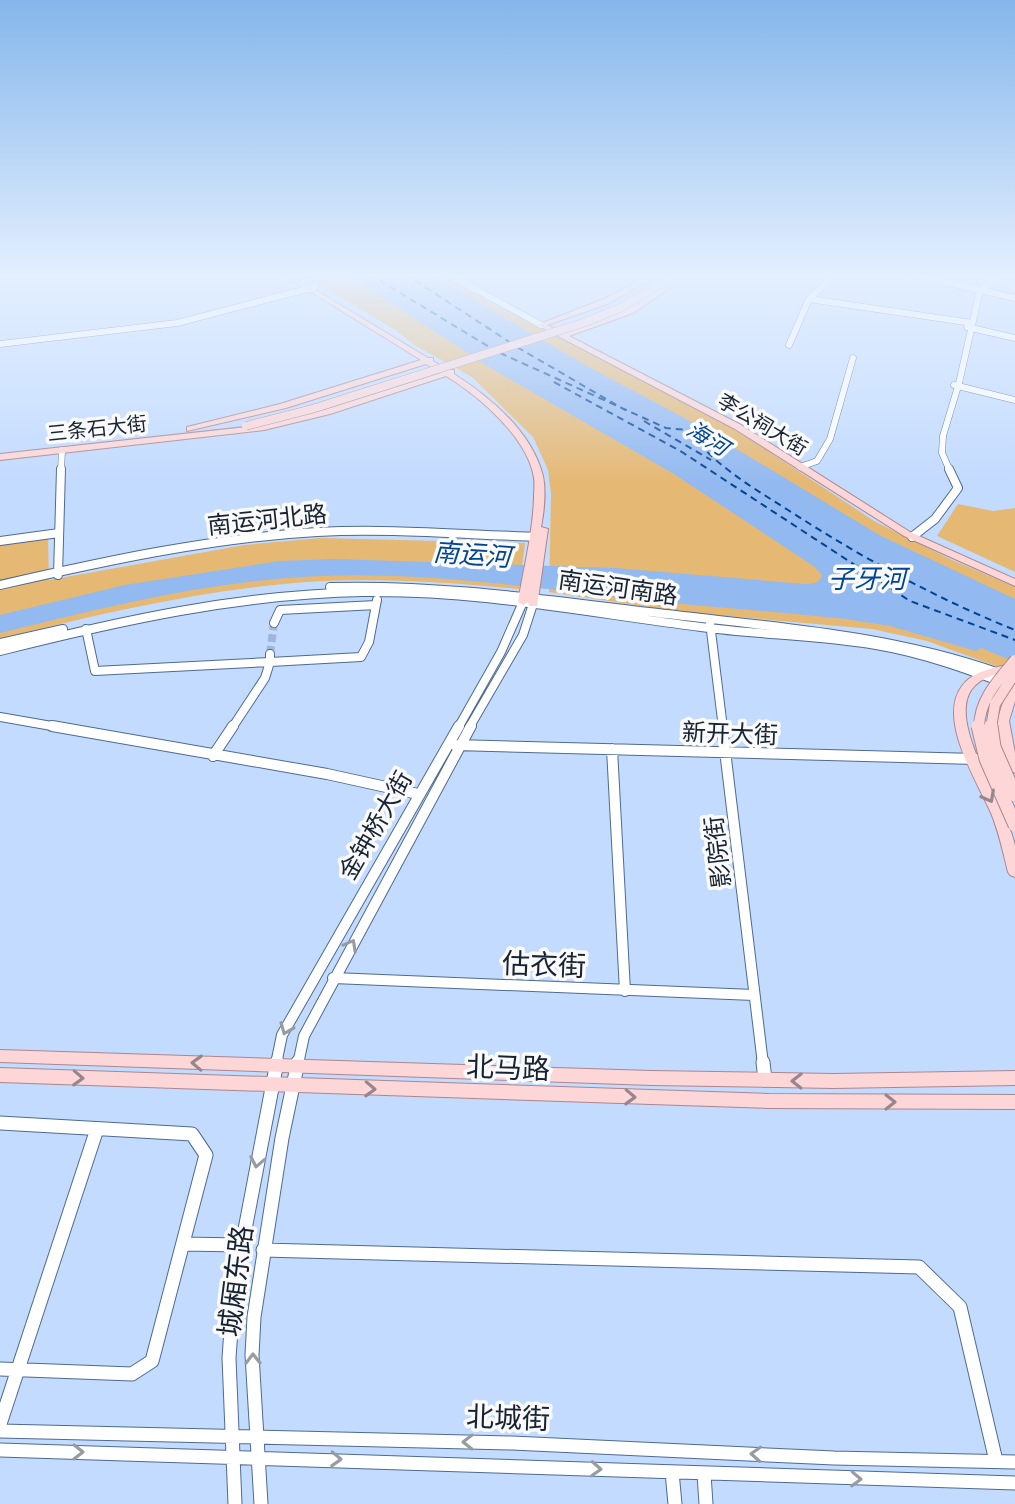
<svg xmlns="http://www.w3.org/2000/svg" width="1015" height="1504" viewBox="0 0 1015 1504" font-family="Quicksand,'Noto Sans SC',sans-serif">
  <rect width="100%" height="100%" fill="#c3dbff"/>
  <path fill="#e5b873" d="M301,274H442L494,305L724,422L874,521L950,559L1015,587V673L927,641L872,629L682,612L549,592L551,494L548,470L533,437L472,377L414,345L397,331Z
    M958,504L993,511L1015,508V572L937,536Z
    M48,537L49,580L244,545L320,538L525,543L519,589C454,583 389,578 324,581C214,587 107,612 0,639V543Z"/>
  <path fill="#92b9f0" d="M346,274H430L587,366L690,421L881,536L1015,599V662L981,648L976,651L890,626L846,619C778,612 709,607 641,600C535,588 429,572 321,576C213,580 105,607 0,633V615L125,585L280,561L335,559L615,568L804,584C812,584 820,584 822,575L815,567L674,474L494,370Z"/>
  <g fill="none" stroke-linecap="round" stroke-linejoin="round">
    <path stroke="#004594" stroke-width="2" stroke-dasharray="7 5" stroke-linecap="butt" d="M369,274L491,348
      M405,274L511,343
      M517,347L625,410
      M500,353L666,428L698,431L696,440C722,470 755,489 788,510C861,557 935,598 1015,630
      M554,382L682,452L910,601L1015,640
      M644,421L711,460"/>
    <path stroke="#a1b6d6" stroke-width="8" stroke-dasharray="8 4" stroke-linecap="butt" d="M270,654L274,623"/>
    <defs>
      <path id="minor-far3" d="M448,274L541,325
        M911,274L1015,298
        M809,299L972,323
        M967,327L1015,338
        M0,344L177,323L315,287
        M789,345L809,299L835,274
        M954,385L1015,400
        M800,467L817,461L830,439L853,358
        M61,471L62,450
        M950,471L942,453L943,436L959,383L980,290L1003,274"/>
      <path id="minor-far2" d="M912,537L935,519L958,488L949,469
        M0,541L59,533
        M58,575L61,469
        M0,585C105,561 210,538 317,532C392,528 467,535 542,537
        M330,587C441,584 548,600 658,613C774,627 888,634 999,673
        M274,623L280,610L376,605L377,600
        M710,623L723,728
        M86,629L95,671L270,662V654
        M0,643L63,629
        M0,651C119,621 240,594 364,592C477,590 589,613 701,627C759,635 818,635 876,645C924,653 970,670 1015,687
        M0,717L63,728
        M232,728L265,678L270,662L361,657L369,642L376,605
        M458,728L501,652L523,602
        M469,728L523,635L533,604"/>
      <path id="minor-far1" d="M52,726L327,774L418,794
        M722,726L763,1064
        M455,745L976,759
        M612,749L625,991
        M213,756L233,726
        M333,978L754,995
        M276,1064L282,1035L459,726
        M298,1064L304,1036L471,726"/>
      <path id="minor" d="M763,1062L765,1080
        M0,1123L192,1134L206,1155L152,1361L132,1374L0,1369
        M183,1244L241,1245
        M263,1250L919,1267L960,1307L996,1461
        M0,1424L97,1129
        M0,1431L512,1443L834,1458L1015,1462
        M0,1450L1015,1483
        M672,1472L675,1504
        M704,1474L706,1504
        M235,1504L229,1358L234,1287L277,1062
        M261,1504L252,1355L254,1317L282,1138L298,1062"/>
      <path id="major" d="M282,274H289L428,358H433V361L448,370H454V374C490,397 532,432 543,476C546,491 544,512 541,527L548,529L537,606H529L528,602L523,605L518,602C524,567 533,532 534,497C534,491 535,484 534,478C528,438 479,396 446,376L330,414L264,430L0,460V454L264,425L324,410L441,373L426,364L286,408L187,431V427L280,404L421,360Z
        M650,274H658L610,303L547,325L563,333L627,309L684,274H691L633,313L569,336L741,425L910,532L1015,579V586L904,536L735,429L537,325L604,299Z
        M1011,664L1015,665V701L1009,721L1015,753V773L1009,769L1000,745L997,721L1006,693L1010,671C996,674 981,677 972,689C946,724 1008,807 1015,846C1015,856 1015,867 1015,877L1010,875L1008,872C1003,852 999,832 991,813C977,781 937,719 962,686C973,671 994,668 1011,664Z
        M0,1050L651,1071L833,1074L1015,1071V1085L833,1088L651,1085L0,1062Z
        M0,1068L769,1094L1015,1095V1109L769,1108L0,1082Z"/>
    </defs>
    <use href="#minor-far3" stroke="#4e6a90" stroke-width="7"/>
    <use href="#minor-far2" stroke="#4e6a90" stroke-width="10"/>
    <use href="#minor-far1" stroke="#4e6a90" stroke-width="12"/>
    <use href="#minor" stroke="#4e6a90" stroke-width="15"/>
    <use href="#major" stroke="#ac868d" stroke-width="2"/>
    <use href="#minor-far3" stroke="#fff" stroke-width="6"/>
    <use href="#minor-far2" stroke="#fff" stroke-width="8"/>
    <use href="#minor-far1" stroke="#fff" stroke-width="10"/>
    <use href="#minor" stroke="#fff" stroke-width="13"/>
    <use href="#major" fill="#fdd7d7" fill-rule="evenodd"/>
    <defs>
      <path id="major-bridge-far2" d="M246,426L312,409L586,322L622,307L677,274"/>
      <path id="major-bridge-far1" d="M979,728C979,700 998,680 1015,660
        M991,728L995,704L1015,673"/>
      <path id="major-bridge" d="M978,726L986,759L1015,825
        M991,726L994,747L1015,795"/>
    </defs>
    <use href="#major-bridge-far2" stroke="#ac868d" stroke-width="9" stroke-linecap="butt"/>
    <use href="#major-bridge-far1" stroke="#ac868d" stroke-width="12" stroke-linecap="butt"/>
    <use href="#major-bridge" stroke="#ac868d" stroke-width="15" stroke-linecap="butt"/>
    <use href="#major-bridge-far2" stroke="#fdd7d7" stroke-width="8"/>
    <use href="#major-bridge-far1" stroke="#fdd7d7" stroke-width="10"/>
    <use href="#major-bridge" stroke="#fdd7d7" stroke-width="13"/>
  </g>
  <defs><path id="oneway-chevron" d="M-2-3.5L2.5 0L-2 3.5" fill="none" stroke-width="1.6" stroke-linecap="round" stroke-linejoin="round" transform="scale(2)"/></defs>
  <g stroke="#96868d">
    <use href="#oneway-chevron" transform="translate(989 797) rotate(62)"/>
    <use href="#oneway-chevron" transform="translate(197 1063) rotate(-178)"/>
    <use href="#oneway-chevron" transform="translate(78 1078) rotate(2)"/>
    <use href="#oneway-chevron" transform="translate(797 1081) rotate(-179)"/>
    <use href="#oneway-chevron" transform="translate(370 1089) rotate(2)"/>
    <use href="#oneway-chevron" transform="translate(630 1097) rotate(2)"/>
    <use href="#oneway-chevron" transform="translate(890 1102)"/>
  </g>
  <g stroke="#979ca3">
    <use href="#oneway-chevron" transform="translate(351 945) rotate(-61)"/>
    <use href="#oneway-chevron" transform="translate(286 1029) rotate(112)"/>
    <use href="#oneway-chevron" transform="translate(257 1162) rotate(101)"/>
    <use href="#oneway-chevron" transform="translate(253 1359) rotate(-91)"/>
    <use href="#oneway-chevron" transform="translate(468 1442) rotate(-179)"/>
    <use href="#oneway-chevron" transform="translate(78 1452) rotate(1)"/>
    <use href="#oneway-chevron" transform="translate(756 1454) rotate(-177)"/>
    <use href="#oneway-chevron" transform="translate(336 1459) rotate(2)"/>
    <use href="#oneway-chevron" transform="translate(596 1469) rotate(3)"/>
    <use href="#oneway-chevron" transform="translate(856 1479) rotate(2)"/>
  </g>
  <linearGradient id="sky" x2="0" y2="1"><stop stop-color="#85b6eb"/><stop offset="0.57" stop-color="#e4efff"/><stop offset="1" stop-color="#e4efff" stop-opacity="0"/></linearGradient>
  <rect width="1015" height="484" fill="url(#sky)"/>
  <g text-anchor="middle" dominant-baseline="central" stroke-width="7" stroke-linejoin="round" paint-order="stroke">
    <g font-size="20" fill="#172333" stroke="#fafafa">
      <text transform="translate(763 424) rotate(31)">李公祠大街</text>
      <text transform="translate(97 428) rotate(-6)">三条石大街</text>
    </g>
    <g font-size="22" font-style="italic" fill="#004594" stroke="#fafafa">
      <text transform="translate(708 438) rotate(32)">海河</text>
    </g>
    <g font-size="24" fill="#172333" stroke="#fafafa">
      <text transform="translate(267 519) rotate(-6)">南运河北路</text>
      <text transform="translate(618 587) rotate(8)">南运河南路</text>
      <text transform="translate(730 733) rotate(2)">新开大街</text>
      <text transform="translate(375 825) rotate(-60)">金钟桥大街</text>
      <text transform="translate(717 852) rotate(-97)">影院街</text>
    </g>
    <g font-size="26" font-style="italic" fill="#004594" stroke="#fafafa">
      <text transform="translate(472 554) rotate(4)">南运河</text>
      <text x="867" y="578">子牙河</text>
    </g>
    <g font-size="28" fill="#172333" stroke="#fafafa">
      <text transform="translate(544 964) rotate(2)">估衣街</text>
      <text transform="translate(508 1067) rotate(2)">北马路</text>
      <text transform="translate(235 1281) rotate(-83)">城厢东路</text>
      <text transform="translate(508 1417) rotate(2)">北城街</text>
    </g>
  </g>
</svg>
